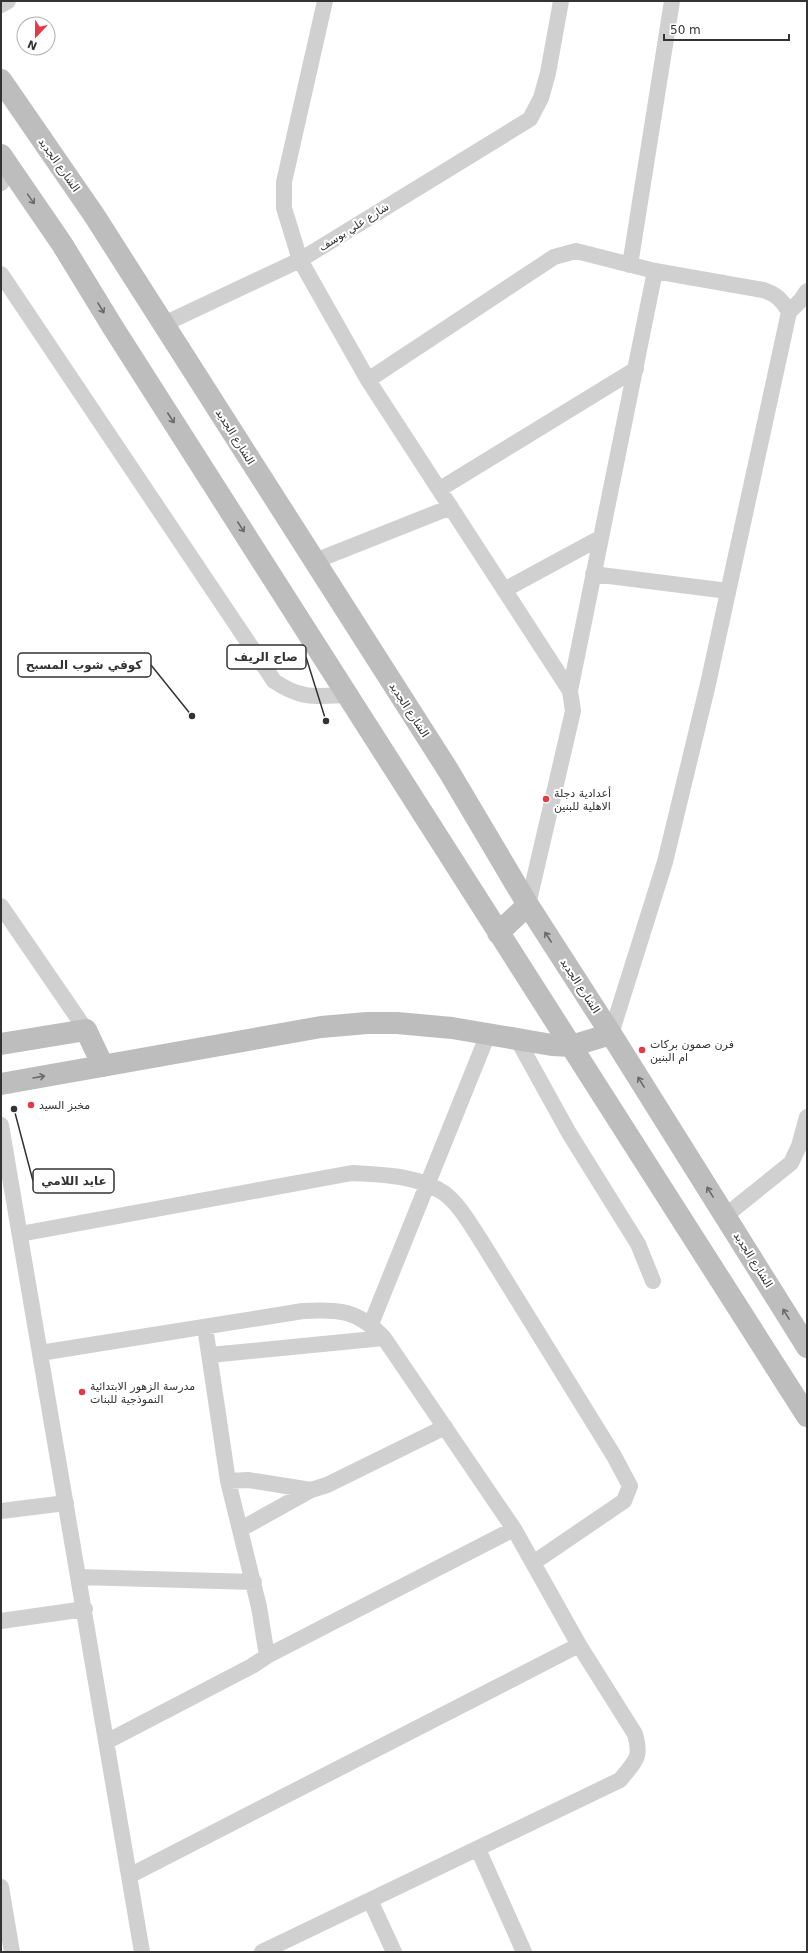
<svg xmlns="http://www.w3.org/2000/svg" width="808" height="1953" viewBox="0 0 808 1953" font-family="'DejaVu Sans',Vazirmatn,sans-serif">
  <rect width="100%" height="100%" fill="#fff"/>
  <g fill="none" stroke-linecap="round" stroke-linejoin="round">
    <path stroke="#d0d0d0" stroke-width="16" d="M325,1L284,182V208L300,260L530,119L541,98L548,73L561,1
      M1,5L8,1
      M1,183L11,169
      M630,265L672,1
      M1,274L274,681C302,700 316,696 348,695
      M789,312L801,300L807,291
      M164,324L300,260L368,380L554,257L576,251L655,271L763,290C776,294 782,300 789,312L708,684L665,862L611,1034
      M368,380L570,691L573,711L528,905
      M440,489L636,369
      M315,561L451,507
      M593,574L728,591
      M504,590L600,538
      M570,691L655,271
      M1,906L86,1030
      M517,1039L569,1133L638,1244L653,1281
      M1,1125L142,1952
      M725,1216L791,1163L799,1146L807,1117
      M20,1234L352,1173C383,1175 417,1175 444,1193C459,1204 470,1224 480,1239L614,1456L630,1486L624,1501L533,1563
      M371,1324L488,1034
      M205,1327L228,1481L248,1480L311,1490L327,1485L445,1427
      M40,1353L303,1311C340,1309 358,1310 384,1338L514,1529L579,1645
      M210,1355L384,1338
      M228,1481L259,1607L267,1656
      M1,1511L66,1503
      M241,1529L311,1490
      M78,1577L254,1582
      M1,1621L85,1609
      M106,1742L252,1666L267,1656L514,1529
      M478,1849L524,1952
      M129,1876L579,1645L635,1734C642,1759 635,1761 620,1780L262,1952
      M1,1887L12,1952
      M370,1900L394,1952"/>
    <path stroke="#bdbdbd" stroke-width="22" d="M1,80L94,215L448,770L528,905L611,1034L807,1347
      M1,155L62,244L114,329L807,1416
      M498,933L528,905
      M1,1044L86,1030L103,1066
      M1,1084L321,1027L367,1023H397L452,1028L552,1045L571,1046L611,1034"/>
  </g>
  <defs><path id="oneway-shaft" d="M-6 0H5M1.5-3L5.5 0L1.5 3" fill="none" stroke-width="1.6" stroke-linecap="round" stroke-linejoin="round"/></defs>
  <g stroke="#6a6a6a">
    <use href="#oneway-shaft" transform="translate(31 199) rotate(55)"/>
    <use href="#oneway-shaft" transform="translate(101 308) rotate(59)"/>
    <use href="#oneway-shaft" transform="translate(171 418) rotate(57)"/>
    <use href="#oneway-shaft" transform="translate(241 527) rotate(57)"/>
    <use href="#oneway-shaft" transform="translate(548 937) rotate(-123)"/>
    <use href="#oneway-shaft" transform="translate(39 1077) rotate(-10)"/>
    <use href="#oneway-shaft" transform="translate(641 1082) rotate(-122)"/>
    <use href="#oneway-shaft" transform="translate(710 1192) rotate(-122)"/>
    <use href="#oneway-shaft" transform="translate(786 1314) rotate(-122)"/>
  </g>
  <g fill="#e63946" stroke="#fff" stroke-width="1.5">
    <circle cx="546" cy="799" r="4"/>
    <circle cx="642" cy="1050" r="4"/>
    <circle cx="31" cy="1105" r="4"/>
    <circle cx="82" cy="1392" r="4"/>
  </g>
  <g text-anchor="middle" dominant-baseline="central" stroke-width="4" stroke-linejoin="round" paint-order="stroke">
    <g font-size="11" fill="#333" stroke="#fff">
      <text transform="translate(59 165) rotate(55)">الشارع الجديد</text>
      <text transform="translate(354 227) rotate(-32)">شارع علي يوسف</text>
      <text transform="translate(235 437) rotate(58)">الشارع الجديد</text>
      <text transform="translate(409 710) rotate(57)">الشارع الجديد</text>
      <text transform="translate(580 986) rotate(57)">الشارع الجديد</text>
      <text transform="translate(753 1260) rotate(58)">الشارع الجديد</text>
    </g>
    <g font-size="11" fill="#333" stroke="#fff" text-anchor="start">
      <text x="554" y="793">أعدادية دجلة<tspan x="554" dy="13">الاهلية للبنين</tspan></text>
      <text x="650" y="1044">فرن صمون بركات<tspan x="650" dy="13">ام البنين</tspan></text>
      <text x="39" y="1105">مخبز السيد</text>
      <text x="90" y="1386">مدرسة الزهور الابتدائية<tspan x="90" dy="13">النموذجية للبنات</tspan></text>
    </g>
  </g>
  <path fill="none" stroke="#333" stroke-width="1.5" d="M326 721L306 657M192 716L151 665M14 1109L33 1181"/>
  <g fill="#333" stroke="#fff" stroke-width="1.5">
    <circle cx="326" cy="721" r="4"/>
    <circle cx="192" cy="716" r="4"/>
    <circle cx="14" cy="1109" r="4"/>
  </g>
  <g fill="#fff" stroke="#333" stroke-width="1.5">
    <rect x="227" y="645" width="79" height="24" rx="4"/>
    <rect x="18" y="653" width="133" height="24" rx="4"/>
    <rect x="33" y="1169" width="81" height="24" rx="4"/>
  </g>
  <g font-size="12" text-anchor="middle" font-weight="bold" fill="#333">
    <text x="266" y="661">صاج الريف</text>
    <text x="84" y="669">كوفي شوب المسبح</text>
    <text x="74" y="1185">عايد اللامي</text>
  </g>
  <rect width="808" height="1953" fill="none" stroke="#333333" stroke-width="4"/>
  <g transform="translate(36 36) rotate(202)"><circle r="19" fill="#ffffff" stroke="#adadad"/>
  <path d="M0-3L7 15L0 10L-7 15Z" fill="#e63946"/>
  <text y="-6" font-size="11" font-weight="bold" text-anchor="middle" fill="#333333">N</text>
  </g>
  <path d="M664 34v6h125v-6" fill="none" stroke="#333333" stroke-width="2"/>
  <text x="670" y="34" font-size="12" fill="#333333" stroke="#ffffff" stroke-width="3" paint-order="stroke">50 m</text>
</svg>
